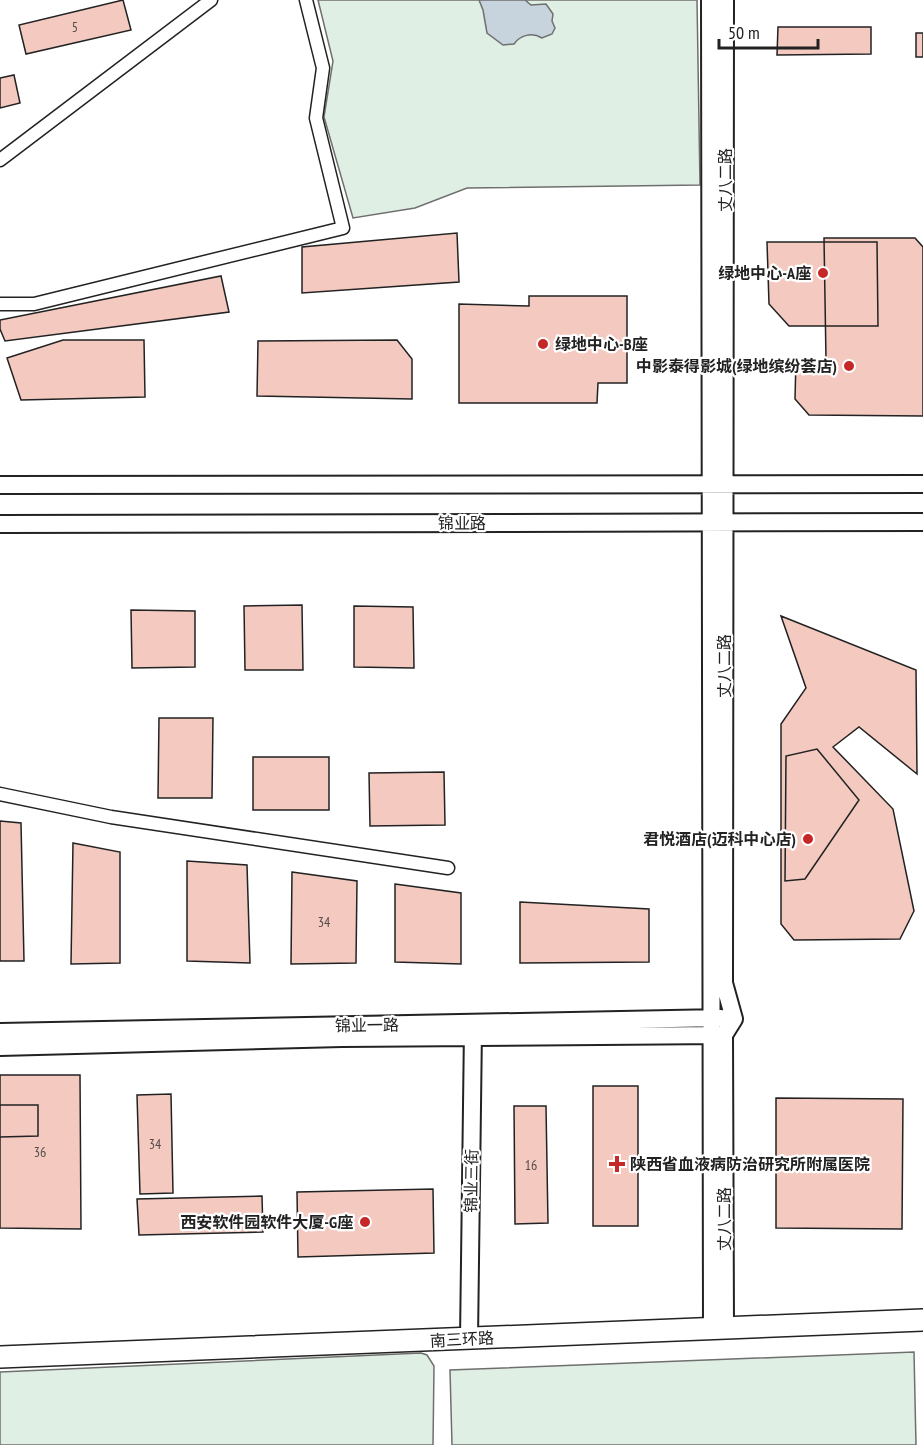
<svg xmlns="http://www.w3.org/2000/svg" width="923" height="1445" viewBox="0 0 923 1445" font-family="'PT Sans Narrow','Noto Sans SC',sans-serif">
  <rect width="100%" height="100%" fill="#fff"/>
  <path fill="#e0efe3" stroke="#6f6f6f" stroke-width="1.5" d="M318,0H697L700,185L467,188L415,208L353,218L324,117L333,61Z
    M914,1352L916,1445H452L450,1370Z
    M421,1353L427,1355L434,1366L433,1445H0V1372Z"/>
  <path fill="#c7d3dd" stroke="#6f6f6f" stroke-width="1.5" d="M479,0H525L531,5L546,4L553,14L552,21L555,28L552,34L542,38C532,32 520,35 514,44L503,45L487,33L483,10Z"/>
  <path fill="#f3c9c0" stroke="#222" stroke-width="1.5" d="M123,0L131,30L26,54L19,25Z
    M778,27H871V54L777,55Z
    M916,33H923V57H916Z
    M14,75L20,103L0,108V78Z
    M457,233L459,282L302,293V247Z
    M824,238H915L923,247V416L809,415L795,399L796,359L826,360Z
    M767,242H877L878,326H789L769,304Z
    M221,276L229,312L5,341L0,329V320Z
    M529,296H627V383H598L597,403H459V304L529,306Z
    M63,340H144L145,397L21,400L7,358Z
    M397,340L412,359V399L257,396L258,341Z
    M302,605L303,670H245L244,606Z
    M354,606L413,607L414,668L354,667Z
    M131,610L195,611V667L132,668Z
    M781,616L916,670L917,774L859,727L833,747L893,809L914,911L900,939L794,940L781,924V724L806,688Z
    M159,718H213L212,798H158Z
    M817,749L859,800L805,879L785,881L786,756Z
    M253,757H329V810H253Z
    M444,772L445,825L370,826L369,773Z
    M0,821L21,823L24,961H0Z
    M73,843L120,852V963L71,964Z
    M187,861L247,865L250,963L187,961Z
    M292,872L357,881L356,963L291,964Z
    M395,884L461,893V964L395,962Z
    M520,902L649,909V962L520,963Z
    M0,1075H80L81,1229L0,1228Z
    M593,1086H638V1226H593Z
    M171,1094L173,1193L140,1194L137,1095Z
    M776,1098L903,1099L902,1229L776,1228Z
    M0,1105H38V1136L0,1137Z
    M514,1106H546L548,1223L515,1224Z
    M433,1189L434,1253L298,1257L297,1192Z
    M262,1196L263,1232L139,1235L137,1199Z"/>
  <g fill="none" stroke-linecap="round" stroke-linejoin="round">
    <defs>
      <path id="street" d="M0,160L211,0
        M0,304H34L343,228L316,118L323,68L306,0
        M0,794L111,817L448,868"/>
      <path id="secondary" d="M710,0L712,1328
        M725,0L724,983L734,1019L724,1035L725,1327
        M0,485L923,484
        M0,524L923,522
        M0,1032L721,1018
        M0,1047L342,1038L722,1035
        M469,1339L473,1028"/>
      <path id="highway" d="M0,1357L923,1320"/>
    </defs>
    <use href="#street" stroke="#222" stroke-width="15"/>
    <use href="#secondary" stroke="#222" stroke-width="20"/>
    <use href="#highway" stroke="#222" stroke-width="24"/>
    <use href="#street" stroke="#fff" stroke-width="12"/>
    <use href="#secondary" stroke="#fff" stroke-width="16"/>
    <use href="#highway" stroke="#fff" stroke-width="21"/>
  </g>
  <g fill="#c62828" stroke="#fff" stroke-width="2">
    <circle cx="823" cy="273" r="6"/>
    <circle cx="543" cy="344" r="6"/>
    <circle cx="849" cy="366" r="6"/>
    <circle cx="808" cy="839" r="6"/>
    <path d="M614 1155h6v6h6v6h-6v6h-6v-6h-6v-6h6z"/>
    <circle cx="365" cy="1222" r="6"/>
  </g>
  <g text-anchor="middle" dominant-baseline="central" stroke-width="4.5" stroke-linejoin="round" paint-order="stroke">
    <g font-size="14" fill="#564c4a">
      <text x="75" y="27">5</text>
      <text x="324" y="922">34</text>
      <text x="155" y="1144">34</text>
      <text x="40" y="1152">36</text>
      <text x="531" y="1165">16</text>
    </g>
    <g font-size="16" fill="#222" stroke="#fff">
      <text transform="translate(725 180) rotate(-90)">丈八二路</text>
      <text x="462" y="523">锦业路</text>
      <text transform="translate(724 666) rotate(-90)">丈八二路</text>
      <text transform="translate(367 1025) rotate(-1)">锦业一路</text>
      <text transform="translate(471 1181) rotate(-89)">锦业三街</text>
      <text transform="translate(724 1219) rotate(-90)">丈八二路</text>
      <text transform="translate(462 1339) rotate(-3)">南三环路</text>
    </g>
    <g font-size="16" font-weight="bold" fill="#222" stroke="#fff" text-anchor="end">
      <text x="811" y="273">绿地中心-A座</text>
      <text x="555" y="344" text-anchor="start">绿地中心-B座</text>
      <text x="837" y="366">中影泰得影城(绿地缤纷荟店)</text>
      <text x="796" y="839">君悦酒店(迈科中心店)</text>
      <text x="630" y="1164" text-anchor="start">陕西省血液病防治研究所附属医院</text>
      <text x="353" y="1222">西安软件园软件大厦-G座</text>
    </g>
  </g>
  <path d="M719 39v9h99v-9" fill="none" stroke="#222222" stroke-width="3"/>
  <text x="728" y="39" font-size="18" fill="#222222" stroke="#ffffff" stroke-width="4.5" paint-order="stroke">50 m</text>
</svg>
